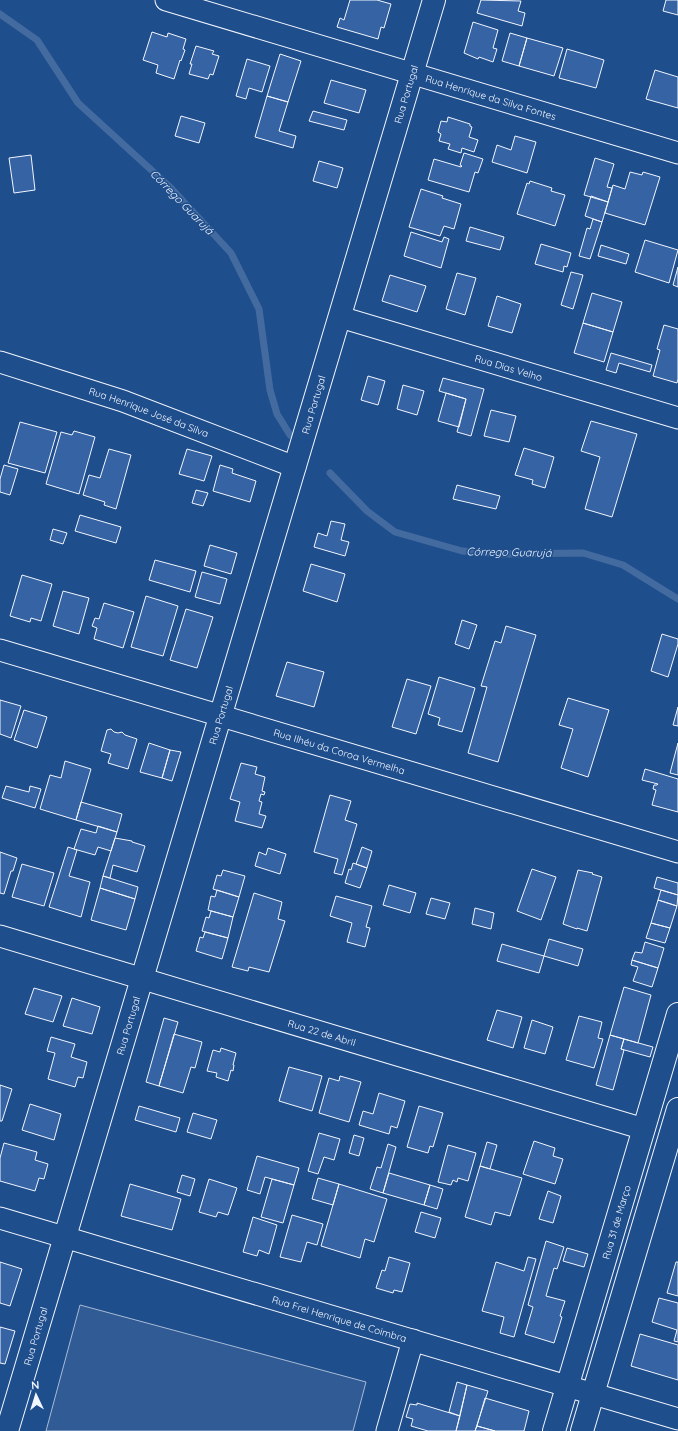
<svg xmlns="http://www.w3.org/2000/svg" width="678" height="1431" viewBox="0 0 678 1431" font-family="Quicksand,sans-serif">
  <rect width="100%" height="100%" fill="#1f4e8c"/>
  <path fill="#305b95" stroke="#a8bbd7" d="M80,1305L366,1382L353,1431H46Z"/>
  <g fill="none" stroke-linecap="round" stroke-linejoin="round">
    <path stroke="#446ba0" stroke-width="7" d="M0,14L37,40L78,103L171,188L231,253L259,309L270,390L277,414L290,435
      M330,473L367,511L395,532L462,551L504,554L583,553L623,565L678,599"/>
  </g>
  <path fill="#3563a3" stroke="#f2f6ff" d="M350,0H377L391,4L384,28L381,27L378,39L337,27L340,18L344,20Z
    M481,0L521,1L518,11L525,13L522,26L477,13Z
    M666,0H678V15L663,11Z
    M473,22L498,30L493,48L497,49L493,62L479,57L478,59L464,53Z
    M152,32L167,37L168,33L186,39L183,49L185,50L181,61L180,60L174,79L156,73L158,65L143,60Z
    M510,33L527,38L519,66L502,61Z
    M527,38L563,48L554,76L519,66Z
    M196,46L214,51L212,54L219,56L213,75L210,74L208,79L189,74L192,64H190Z
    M567,49L604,60L596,88L559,78Z
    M280,54L301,61L288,102L267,96Z
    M247,59L270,66L262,92L249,88L246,99L236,96Z
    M655,70L678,77V108L646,99Z
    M331,80L366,90L359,113L324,103Z
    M267,96L288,102L279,131L296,136L293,148L255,137Z
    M313,111L347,120L344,130L309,121Z
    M181,116L205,123L199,143L175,136Z
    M448,117L470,124V126L472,127L469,137L478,140L474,152L462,148L461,153L448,149L450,144L439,141L441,134L438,132L441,121L447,122Z
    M515,136L536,142L527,173L492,162L497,145L511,150Z
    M464,153L483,159L478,173L475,172L469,192L428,180L434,159L461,167L462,166L460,165Z
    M31,155L35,190L14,193L9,158Z
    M595,158L614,164L607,187L612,188L608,202L584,195Z
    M319,161L343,168L337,188L313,181Z
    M630,172L642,175L643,172L660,177L645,225L605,213L613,185L625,189Z
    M530,181L552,188L551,191L565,195L555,226L517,214L527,183L529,184Z
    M421,189L443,196L442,198L461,204L454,229L444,226L440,236L409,227Z
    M591,196L608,202L602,222L585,216Z
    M593,219L602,222L590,259L579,256L587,228L590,229Z
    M470,227L504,237L500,250L466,241Z
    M411,232L442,242L444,237L449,239L441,268L404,256Z
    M645,240L678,250L669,283L635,272Z
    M541,244L571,253L567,267L564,266L563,272L535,264Z
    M601,245L629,254L626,264L598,256Z
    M678,267V287L673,285Z
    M571,272L583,275L573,309L561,305Z
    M457,273L476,278L465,315L446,309Z
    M390,275L426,286L417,312L382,301Z
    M592,293L622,302L613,332L583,323Z
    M497,296L521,304L512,333L488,326Z
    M583,323L613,332L604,362L574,353Z
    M664,325L678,329V379L677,383L653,376L660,350L657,349Z
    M611,353L652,365L650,372L619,363L616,373L606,370Z
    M368,376L385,381L378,405L361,400Z
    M443,378L484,389L471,436L457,432L466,399L439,391Z
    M403,385L424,391L417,415L397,409Z
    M446,393L466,399L459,427L438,421Z
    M491,410L516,416L509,442L484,436Z
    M591,421L637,434L612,517L585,509L600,457L581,451Z
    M20,422L57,432L45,473L8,463Z
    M74,431L95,437L79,494L46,484L61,432L72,435Z
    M524,448L554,457L545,488L532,484L533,480L515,475Z
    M109,449L131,455L116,509L104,505L105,502L83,495L89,475L100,478Z
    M187,449L212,456L204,481L179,474Z
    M4,465L18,469L10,495L0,492V479Z
    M220,465L233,469L232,473L256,481L250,502L213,491Z
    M457,485L500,496L496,509L453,499Z
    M196,490L208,493L203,506L192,503Z
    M80,515L121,527L116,543L75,531Z
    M331,521L345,524L341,540L349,542L345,556L314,547L318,533L327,536Z
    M53,529L67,533L63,544L50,540Z
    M210,545L237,553L231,574L204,566Z
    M155,560L196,571L190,592L149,580Z
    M311,564L345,574L337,602L303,591Z
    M202,572L227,579L220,604L195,597Z
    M22,575L52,584L41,621L31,618L30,622L10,616Z
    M63,591L89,598L79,634L53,626Z
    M146,596L178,606L163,656L131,647Z
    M104,603L134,612L123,648L94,639L97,628L92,626L95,618L99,619Z
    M186,609L213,617L197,668L170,660Z
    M462,620L477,625L469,649L455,644Z
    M506,626L536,635L498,762L468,753L487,687L481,686L495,641L501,643Z
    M662,634L678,639V644L668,677L651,671Z
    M287,662L324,672L314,707L276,696Z
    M439,677L475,688L462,732L438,725L440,718L428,714Z
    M407,679L431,686L416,734L392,727Z
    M568,698L609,710L588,777L561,768L573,729L559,725Z
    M0,700L21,706L11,738L0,734Z
    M678,707V726L673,725Z
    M24,710L47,717L37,748L14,740Z
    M111,729L114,732L118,733L122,732L125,735L137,739L128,769L108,763L111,754L101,751L107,730Z
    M149,743L170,750L162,778L140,772Z
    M678,743V775L670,773Z
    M170,750L181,752L172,781L162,778Z
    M65,761L91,769L76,820L40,809L50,775L61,778Z
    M241,763L257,767L255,774L265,777L262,791L265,792L264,795L261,794L259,801L262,802L259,814L266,816L262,828L235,821L240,802L230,799Z
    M645,769L678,779V812L652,805L656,790L653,789L654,785H657L658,784L642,780Z
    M6,786L29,792L30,786L41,789L35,808L2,798Z
    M330,795L351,801L345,820L357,824L342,875L334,873L338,859L314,852Z
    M81,802L122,814L117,832L76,820Z
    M98,826L117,832L111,851L98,847L95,855L74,849L81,829L96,833Z
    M115,838L132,841V842L145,846L137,872L113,865L110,878L103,876Z
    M68,847L77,850L69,876L90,882L81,917L49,907Z
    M362,847L372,851L367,868L356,864Z
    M268,848L286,854L280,874L255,866L259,852L266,855Z
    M0,852L17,858L13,871H11L4,894L0,893Z
    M353,863L367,868L360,888L345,883L349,869L351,870Z
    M22,864L54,873L44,906L12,897Z
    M532,869L556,877L541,920L517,911Z
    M223,870L245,876L239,897L213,889L217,875L221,876Z
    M578,870L593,873L592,874L602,877L587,931L577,928V929L563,924Z
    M103,876L138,887L135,899L100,888Z
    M657,877L678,883V895L654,888Z
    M389,885L416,893L410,913L383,905Z
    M100,888L135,899L126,930L91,920Z
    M217,890L239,897L233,917L208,910L211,896L215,897Z
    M661,890L678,895L677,906L658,900Z
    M254,893L282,902L278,919L285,921L269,972L249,967L248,971L232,967Z
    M336,896L372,906L366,927L370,928L365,947L347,942L352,923L330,916Z
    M431,898L450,903L445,919L426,914Z
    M658,900L677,906L670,928L651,923Z
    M475,908L494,913L491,929L472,924Z
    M211,911L233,917L228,938L202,931L206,917L209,918Z
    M651,923L670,928L665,943L646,938Z
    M205,932L228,938L222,959L196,951L200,937L203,938Z
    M549,939L583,949L578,966L544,956Z
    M645,942L664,948L658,968L632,960L635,952L642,953Z
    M502,944L544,956L539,973L497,961Z
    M632,960L658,968L652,987L633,981L638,967L631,965Z
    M624,987L651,995L638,1043L610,1035Z
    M34,988L62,996L53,1022L25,1014Z
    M72,998L100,1007L92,1034L63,1026Z
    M497,1010L522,1017L513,1048L487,1040Z
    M579,1016L602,1022L598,1038L603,1039L594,1068L566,1060Z
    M164,1018L178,1022L159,1086L146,1082Z
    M532,1020L553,1027L545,1054L524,1048Z
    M174,1034L202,1042L195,1068L191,1067L183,1093L159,1086Z
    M610,1035L624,1039L621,1049L624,1050L613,1090L596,1085Z
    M51,1037L75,1044L71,1057L87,1062L83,1078L78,1077L75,1087L48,1079L55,1053L47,1051Z
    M624,1039L653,1047L650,1057L621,1049Z
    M221,1048L236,1053L233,1065H234L233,1071L231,1070L228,1081L216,1077L217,1073L207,1071L213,1050L220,1052Z
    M289,1067L322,1076L312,1111L279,1101Z
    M340,1076L361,1082L349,1122L319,1113L329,1078L339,1081Z
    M0,1085L12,1089L2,1121H0Z
    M379,1093L405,1101L397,1128L391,1126L389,1134L359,1125L363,1111L373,1114Z
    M30,1104L61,1114L54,1140L22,1130Z
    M139,1106L180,1118L176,1132L135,1120Z
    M419,1106L443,1113L433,1147L430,1146L428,1153L407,1147Z
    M193,1113L217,1120L211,1139L187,1132Z
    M319,1133L340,1139L334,1160L324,1157L318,1174L308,1171Z
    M354,1135L364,1138L359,1156L349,1153Z
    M534,1141L555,1148L553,1156L563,1159L555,1184L523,1174Z
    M487,1142L497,1145L490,1169L480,1166Z
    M4,1143L37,1152L35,1160L48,1164L44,1179L39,1178L35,1191L0,1181V1158Z
    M388,1144L396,1147L383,1193L370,1189L377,1167L381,1168Z
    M448,1145L476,1153L468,1181L458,1178L457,1182L453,1180L451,1185L438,1182Z
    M257,1156L299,1168L294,1185L265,1177L260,1194L247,1190Z
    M480,1166L522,1178L510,1216L495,1212L491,1225L465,1217Z
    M389,1173L430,1185L424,1205L383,1193Z
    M182,1175L195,1179L190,1196L177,1192Z
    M318,1178L339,1184L333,1205L312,1199Z
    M209,1179L237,1188L228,1215L218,1212L216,1217L199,1212Z
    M272,1179L294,1185L283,1223L261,1217Z
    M130,1184L181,1199L172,1230L121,1216Z
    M339,1184L387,1199L374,1242L365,1239L360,1258L321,1246Z
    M430,1185L443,1189L437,1209L424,1205Z
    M548,1191L561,1196L553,1223L539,1219Z
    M421,1212L441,1218L435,1238L415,1232Z
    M292,1215L323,1224L317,1245L307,1242L301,1262L280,1257Z
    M253,1217L277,1225L269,1254L259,1250L257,1256L243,1252Z
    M546,1241L564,1247L557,1269L554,1268L546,1296L565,1301L560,1316L562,1317L554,1343L525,1334L533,1307L528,1305Z
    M567,1248L588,1254L584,1267L563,1261Z
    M389,1257L410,1263L402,1292L394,1290L393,1293L376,1288L382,1270L385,1271Z
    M528,1257L536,1259L514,1337L500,1333L504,1317L482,1311L496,1262L524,1271Z
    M0,1262L22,1269L10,1306L0,1303Z
    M676,1262H678V1296L667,1293Z
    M659,1298L678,1303V1342L674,1341L677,1330L652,1322Z
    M0,1327L15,1331L5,1364L0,1363Z
    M640,1334L678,1345V1380L631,1366Z
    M457,1382L467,1385L460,1416L449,1412Z
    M467,1385L488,1391L475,1431H456Z
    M485,1398L529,1411L524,1431H495L477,1426Z
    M417,1403L460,1416L456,1431H428L411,1426L413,1419L406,1417L410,1404L417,1405Z
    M477,1426L495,1431H475Z"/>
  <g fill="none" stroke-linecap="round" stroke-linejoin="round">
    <defs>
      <g id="street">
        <path id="s1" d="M166,0L678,153"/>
        <path id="s2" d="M340,317L678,418"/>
        <path id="s3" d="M0,362L123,401L295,467"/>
        <path id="s4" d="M0,650L678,852"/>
        <path id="s5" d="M0,936L644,1129"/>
        <path id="s6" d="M0,1218L678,1419"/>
        <path d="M387,1431L413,1340"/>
      </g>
      <g id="secondary">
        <path id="s7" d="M7,1431L434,0"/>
        <path id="s8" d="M554,1431L678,1014"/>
        <path d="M582,1431L678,1109"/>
      </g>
    </defs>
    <use href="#street" stroke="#f2f6ff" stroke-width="23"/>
    <use href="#secondary" stroke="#f2f6ff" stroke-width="24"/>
    <use href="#street" stroke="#1f4e8c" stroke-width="21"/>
    <use href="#secondary" stroke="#1f4e8c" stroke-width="22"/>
  </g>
  <g text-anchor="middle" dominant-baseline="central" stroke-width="3" stroke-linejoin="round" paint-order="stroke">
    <g font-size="10" fill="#f2f6ff" stroke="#1f4e8c">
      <text stroke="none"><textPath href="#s7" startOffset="1395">Rua Portugal</textPath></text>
      <text stroke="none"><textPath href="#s1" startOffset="339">Rua Henrique da Silva Fontes</textPath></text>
      <text stroke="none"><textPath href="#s2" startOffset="176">Rua Dias Velho</textPath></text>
      <text stroke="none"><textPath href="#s7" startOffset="1071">Rua Portugal</textPath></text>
      <text stroke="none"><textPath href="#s3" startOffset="157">Rua Henrique José da Silva</textPath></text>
      <text stroke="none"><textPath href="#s7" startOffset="747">Rua Portugal</textPath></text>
      <text stroke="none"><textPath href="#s4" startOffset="354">Rua Ilhéu da Coroa Vermelha</textPath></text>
      <text stroke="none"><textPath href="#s7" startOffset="423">Rua Portugal</textPath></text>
      <text stroke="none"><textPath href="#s5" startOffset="336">Rua 22 de Abril</textPath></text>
      <text stroke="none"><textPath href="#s8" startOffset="218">Rua 31 de Março</textPath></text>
      <text stroke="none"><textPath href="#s6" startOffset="354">Rua Frei Henrique de Coimbra</textPath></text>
      <text stroke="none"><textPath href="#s7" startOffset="99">Rua Portugal</textPath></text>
    </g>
    <g font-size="11" font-style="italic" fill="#f2f6ff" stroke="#1f4e8c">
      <text transform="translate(182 202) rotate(46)">Córrego Guarujá</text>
      <text transform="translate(509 552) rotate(1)">Córrego Guarujá</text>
    </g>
  </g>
  <g transform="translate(36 1395) rotate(356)" stroke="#1f4e8c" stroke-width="3" paint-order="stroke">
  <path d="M0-3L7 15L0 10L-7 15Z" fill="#f2f6ff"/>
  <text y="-6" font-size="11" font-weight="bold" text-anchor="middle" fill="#f2f6ff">N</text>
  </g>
</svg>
